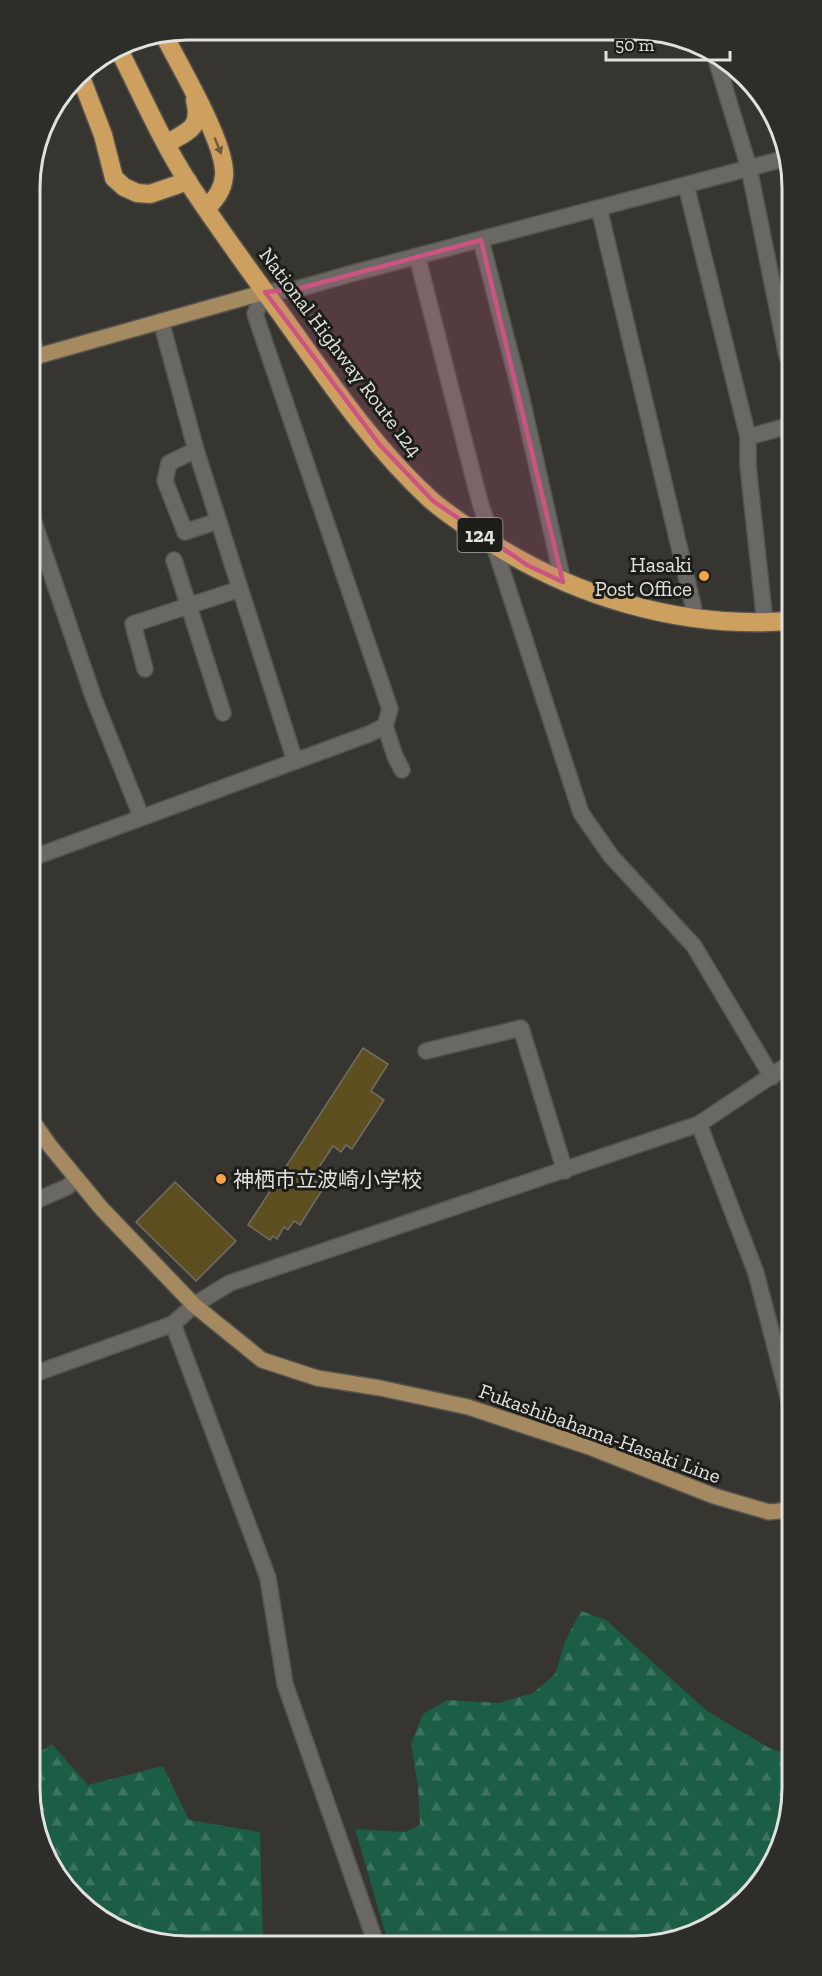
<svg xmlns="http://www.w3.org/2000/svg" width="822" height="1976" viewBox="0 0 822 1976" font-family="'Zilla Slab','Noto Sans JP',serif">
  <defs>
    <pattern id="forest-firs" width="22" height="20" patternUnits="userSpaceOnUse" patternTransform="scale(1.5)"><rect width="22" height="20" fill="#1c5d45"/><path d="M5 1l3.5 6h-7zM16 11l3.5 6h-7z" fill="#3d745f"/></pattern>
  </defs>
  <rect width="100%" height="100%" fill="#363530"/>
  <path fill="url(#forest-firs)" d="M581,1611L606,1620L707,1711L769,1748L792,1755V1797L780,1848L753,1892L674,1941L388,1942L355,1829L405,1832L420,1825L418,1787L411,1744L423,1714L447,1700L499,1703L533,1693L555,1674L566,1639Z
    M52,1744L88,1785L163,1766L189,1820L260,1832L263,1943H158L84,1906L35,1828V1755Z"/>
  <path fill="#5d4f20" stroke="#706e68" stroke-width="1.5" d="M363,1048L388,1064L371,1091L384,1100L352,1149L346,1145L341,1152L333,1146L311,1179L324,1187L300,1225L294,1221L288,1230L284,1227L277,1239L273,1236L270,1240L248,1225Z
    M175,1182L236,1241L196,1281L136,1222Z"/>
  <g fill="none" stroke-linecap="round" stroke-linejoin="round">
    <defs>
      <path id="minor" d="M716,59L749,168L787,356
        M686,185L748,437V466L765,623
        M599,208L696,618
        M481,240L520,391L563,582
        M417,256L479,499L581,813L611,856L694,946L772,1077
        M161,321L196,450L295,761
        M31,334L37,356
        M748,437L788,426
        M196,450L169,463L165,481L185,532L218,521
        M31,514L94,699L141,816
        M174,560L223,713
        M145,669L133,624L240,589
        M402,770L395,756L385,726L390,709L255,314L265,292L297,289L357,272L787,158
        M32,858L369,734L385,726
        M426,1051L521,1028L565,1171
        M699,1124L756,1273L790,1404
        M33,1202L67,1187L77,1179
        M173,1324L268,1578L285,1684L373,1935V1942
        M34,1374L173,1324L194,1305L230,1283L699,1124L789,1064"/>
      <path id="major" d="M31,358L265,292
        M33,1122L50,1146L102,1209L194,1305L262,1360L317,1378L380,1388L468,1407L592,1448L714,1496L769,1512L791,1510"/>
      <path id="highway" d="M164,35C179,65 227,145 224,176C223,190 216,198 207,208
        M118,48C141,93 161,140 188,182C218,228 251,272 283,317C328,380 373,447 431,500C446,513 464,525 481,536C570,596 680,629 788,621
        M80,75L103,135L114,178L124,187L137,193L150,194L188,181
        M166,144C188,131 202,129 195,100"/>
    </defs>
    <use href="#minor" stroke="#55544f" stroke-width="18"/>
    <use href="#major" stroke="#55544f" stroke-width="18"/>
    <use href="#highway" stroke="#55544f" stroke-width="21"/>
    <use href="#minor" stroke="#6a6862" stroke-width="15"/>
    <use href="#major" stroke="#a58a61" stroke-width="15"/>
    <use href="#highway" stroke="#cda060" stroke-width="18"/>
  </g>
  <defs><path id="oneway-solid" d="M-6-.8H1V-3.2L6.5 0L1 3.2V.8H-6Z" transform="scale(1.5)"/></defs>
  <use fill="#6c583a" href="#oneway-solid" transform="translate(218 146) rotate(68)"/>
  <path fill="#cb5482" fill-opacity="0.2" stroke="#cb5482" stroke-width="4.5" stroke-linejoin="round" d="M481,240L563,582L527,565L433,501L379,444L265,292L297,289Z"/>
  <g fill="#f4a345" stroke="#1d1d1a" stroke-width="2">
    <circle cx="704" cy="576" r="6"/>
    <circle cx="221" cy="1179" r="6"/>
  </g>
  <g text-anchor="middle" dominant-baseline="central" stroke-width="6" stroke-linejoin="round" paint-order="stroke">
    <rect fill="#1d1d1a" stroke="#a6a6a2" stroke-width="1.5" x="457.5" y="518" width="45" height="34" rx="4.5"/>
    <g font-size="20" font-weight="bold" fill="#e1e1dd">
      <text x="480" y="535">124</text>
    </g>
    <g font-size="21" fill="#e1e1dd" stroke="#1d1d1a">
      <text transform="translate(341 352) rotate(53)">National Highway Route 124</text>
      <text transform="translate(600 1433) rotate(20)">Fukashibahama-Hasaki Line</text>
    </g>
    <g font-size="21" fill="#e1e1dd" stroke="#1d1d1a" text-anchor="end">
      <text x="692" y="564">Hasaki<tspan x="692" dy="24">Post Office</tspan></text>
      <text x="233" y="1179" text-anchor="start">神栖市立波崎小学校</text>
    </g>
  </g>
  <path d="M0 0H822V1976H0ZM188 40H634A148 148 0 0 1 782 188V1788A148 148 0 0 1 634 1936H188A148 148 0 0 1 40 1788V188A148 148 0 0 1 188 40Z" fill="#2d2d2a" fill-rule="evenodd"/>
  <path fill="none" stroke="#e1e1dd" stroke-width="3" d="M188 40H634A148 148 0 0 1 782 188V1788A148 148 0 0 1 634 1936H188A148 148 0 0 1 40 1788V188A148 148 0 0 1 188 40Z"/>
  <path d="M606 51v9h124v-9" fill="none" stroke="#e1e1dd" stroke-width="3"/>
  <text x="615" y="51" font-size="18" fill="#e1e1dd" stroke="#1d1d1a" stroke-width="4.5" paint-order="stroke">50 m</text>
</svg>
